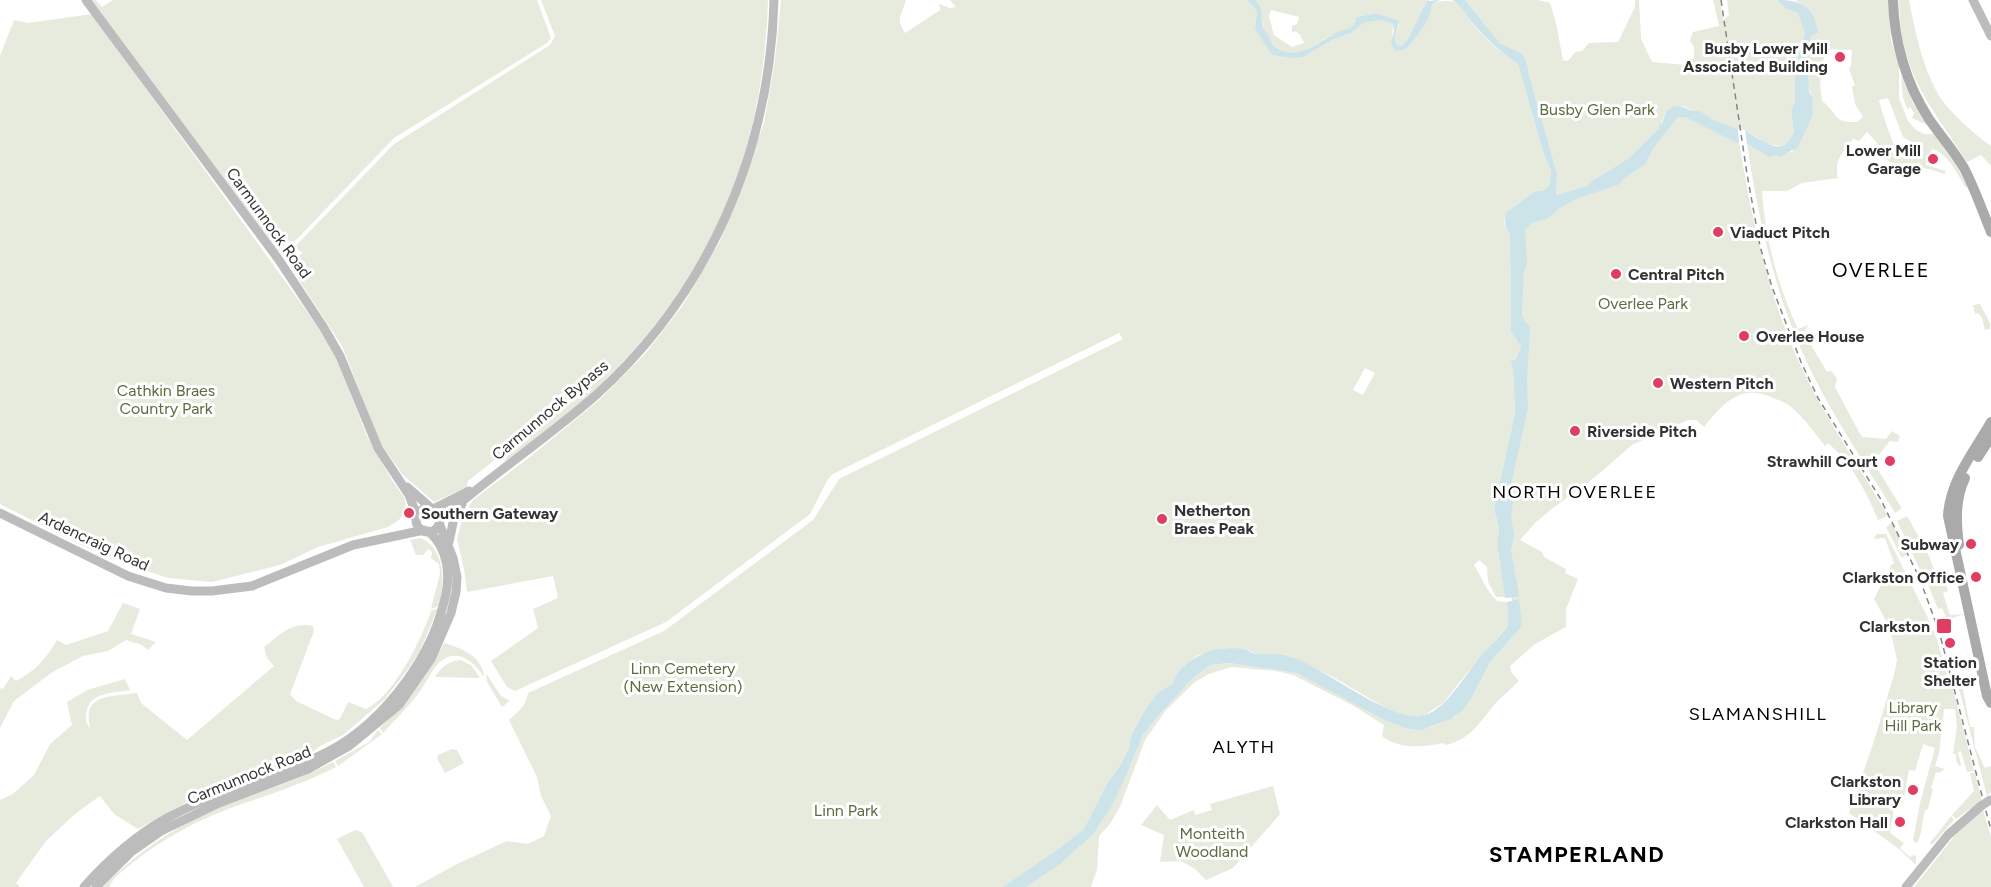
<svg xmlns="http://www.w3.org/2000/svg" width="1991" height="887" viewBox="0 0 1991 887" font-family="Figtree,sans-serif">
  <rect width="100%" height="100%" fill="#fff"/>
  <path fill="#e7ebde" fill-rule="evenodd" d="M90,0H96L102,7L113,0H537L551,38L547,43L394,138L296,240L284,251L279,252Z
    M541,0H768C764,150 712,277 603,382C575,409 543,433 512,457L505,461L500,456L468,481L467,487L434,502L403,475L380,443L342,346L287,262L303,253L299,250L293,256H286L394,144L550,45L555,36Z
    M781,0H906C902,15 895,18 905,33L940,10L939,4L950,8L956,7L950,0H1247L1257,11L1255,27L1272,55L1303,57L1332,40L1351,33L1363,23L1380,20L1393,24L1392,43L1404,50L1420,28L1425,24L1432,4C1440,0 1447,0 1455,2C1464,6 1466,16 1472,23C1485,39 1501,53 1518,64L1542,149L1551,171L1549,185L1545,190C1534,192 1528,197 1519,204C1505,214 1499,219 1510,235L1511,331L1521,346L1516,359L1510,361L1513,369L1515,413L1494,509L1499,529L1497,544L1505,597H1496L1488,582L1487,567L1479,560L1474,565C1481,576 1486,590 1497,601L1507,602L1508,627L1483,653L1443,703L1422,717L1406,716L1389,710L1333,677L1290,656L1258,654L1245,649L1226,648L1198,655L1190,662L1174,684L1157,693L1143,713L1131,736L1129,748L1120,766L1108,782L1084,830L1061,848L1005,886L1006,887H415L455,865L507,841L528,844L544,836L551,816L541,796L537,777L509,720C519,711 526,706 528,693L664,631L813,520L839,479L1123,339L1119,333L833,474L828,479L810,514L666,622L515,691L507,687L491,661L538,628L533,609L558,598L553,576L467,592L464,569L457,539L462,519L473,500L531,456L598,401L645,354L683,305L720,241L764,123L775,60ZM1365,368L1375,373L1363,395L1353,390Z
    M1256,0H1429L1408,39L1401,46L1396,44L1395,37L1399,24L1394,20L1376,13L1356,17C1354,33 1343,28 1332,35C1313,45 1292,64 1272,44C1271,35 1265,34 1263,25C1260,16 1262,9 1256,0ZM1271,10L1299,17L1297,24L1292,26V33L1296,31L1300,35L1304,43L1292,47L1274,35L1269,16Z
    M1465,0H1538L1550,3L1556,23L1563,60L1568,61L1575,52L1582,51L1589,43L1618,42L1635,7V0H1639L1641,39L1652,62L1686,65L1694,58V47L1690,40L1693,32L1719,26L1713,0H1720L1723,20L1729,15L1727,0H1777L1786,9L1798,13L1801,16L1805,33L1795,68V102L1791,111L1794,133L1786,145L1782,146L1767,144L1745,130L1738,129L1713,120L1683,106L1667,110L1659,128L1629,158L1595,179L1587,186L1556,195L1557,173L1528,71V67L1523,54L1500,43Z
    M1795,0H1888L1891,41L1899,64V98L1908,121L1916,130L1924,134H1934L1957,167L1968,187L1966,188C1957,174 1949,154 1932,149L1928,156L1926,165L1946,171L1944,174C1926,166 1906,167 1888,161L1877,143L1867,132L1859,141L1853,139C1842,154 1834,159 1838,178L1802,183L1787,191H1762C1765,238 1778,287 1798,329L1808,325L1804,333L1827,372L1831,371L1837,378L1835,387L1860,434L1863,437L1886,439L1892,431L1900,436L1898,442L1890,441L1878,456L1875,465L1901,507V509L1895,513C1867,466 1835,420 1811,371C1776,299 1759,223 1747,144C1765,153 1774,159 1793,151L1813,97C1803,83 1806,60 1814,46L1810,43V36L1818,32C1816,15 1810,8 1795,0ZM1828,49L1852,50L1851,66L1849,69L1855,85L1852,87L1855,104L1863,117L1857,122C1832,123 1839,114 1822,101L1820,85L1824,56ZM1888,98L1903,137L1920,147L1917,153L1907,156C1902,154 1898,152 1895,147C1892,142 1880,106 1879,100Z
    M1899,0H1909C1915,31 1922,66 1938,94C1948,111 1974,134 1991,146V166L1981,155L1967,162C1930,104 1900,74 1899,0Z
    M92,14L321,331L335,354L367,436L392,480L405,499L406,509L399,520L388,527L318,547L280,565L212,582L168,578L134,567L83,546L0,504V56L14,20L28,23Z
    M1901,75L1914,105L1927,125L1912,118L1914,113L1910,107L1908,110L1903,98Z
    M1679,110L1738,135C1751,217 1768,299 1805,375C1829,424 1861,469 1888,516L1878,520C1867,493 1851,462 1828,443L1825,446C1815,434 1804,417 1791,407C1787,403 1780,401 1774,398C1741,383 1724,402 1704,427L1696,420H1688L1632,445L1595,477L1553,508L1535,523L1520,540L1542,552L1544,557L1566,569L1565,573L1578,579L1566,609V627L1535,644L1510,666L1511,672L1519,681C1511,689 1502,696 1495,704C1479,723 1470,740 1445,745L1444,743C1423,747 1400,750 1382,736L1384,725L1352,705L1293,675L1276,671L1231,667L1209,674L1195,682L1166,710L1145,740L1120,807L1110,824L1099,836L1097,869L1091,887H1012L1103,819L1124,781L1143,735L1159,715L1192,679L1210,665L1229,663L1298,673L1386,721L1405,728L1431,727L1455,717L1471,699L1490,662L1519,629L1508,584L1505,497L1523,363L1519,325L1520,224L1607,182Z
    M1980,304L1990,323V329L1985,330L1982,318L1978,313L1975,314L1973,305Z
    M1907,516L1927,551L1940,585L1946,584L1948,591L1943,593L1950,615L1964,614L1947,620L1942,608L1938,609L1922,570H1920L1897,521Z
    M1892,523L1906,551V555L1902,558L1886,527Z
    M1876,534H1886L1930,622L1938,642L1950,687H1952L1953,689L1974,771L1967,772L1961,751L1958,752L1961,765L1959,766L1956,760V754H1953L1957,726L1955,709H1944L1939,754L1935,766L1945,769L1939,773L1936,772L1931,788L1933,789L1928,809L1925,810C1922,821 1922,835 1917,843L1913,841L1920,803L1935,748L1923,744L1915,771L1909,770L1903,803L1895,802L1890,833L1904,843L1900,848L1910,857L1914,855L1916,856V865L1899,849L1849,813L1874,741L1894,675L1897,660L1890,628L1874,599L1891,565L1894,563L1885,538L1874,539Z
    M421,538C445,549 446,584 438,606L431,609L440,574L439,564L431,558L432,552L428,549L423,555H416L410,540Z
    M123,603L140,609L131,634L156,642L148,650L142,645L126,640L108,651L83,656L51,673L14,701L0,728V688L3,689L11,676L16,681C35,671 46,659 57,640L66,645L108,631Z
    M438,608L420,651L409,668L385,699L343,735L322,745L306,756L189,801L138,829L114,814L100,796L76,813L46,841L16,883L20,887H0V800L13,794L34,775L50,744L72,725L67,702L87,690L125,679L130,690C115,693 91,692 87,710C85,717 85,723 90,728C82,693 110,697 137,693L141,703L187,740L274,666L267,658L264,647C280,635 291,621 313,626L314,631L290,694L296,701L336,720L340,719L348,702L366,709C394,696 421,640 431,611Z
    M444,643C464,649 481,656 485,678C473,660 454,645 436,666C429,675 425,685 418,694C407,708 395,720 383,733L380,728C406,703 426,676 444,643Z
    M461,660L471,665L480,678L435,677C442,666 449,661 461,660Z
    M486,673L501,696L510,701L502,707L487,682Z
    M1961,687L1963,689L1970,727H1974L1975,747L1985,768L1991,766V792L1987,796L1959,689Z
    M378,730L382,734L338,766L335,761L369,742Z
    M452,749L457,750L464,763L445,773L437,758L438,755Z
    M333,762L336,767C301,785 264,796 228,809C193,822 160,841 131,864C123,871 113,877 109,887H103C138,851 179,824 225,805C262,791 298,780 333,762Z
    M1970,773H1975L1982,800L1956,819L1952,815L1974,791Z
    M1273,786L1280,814L1233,868L1206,880L1195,869L1181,861L1160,862L1164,835L1141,825L1157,805L1170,820L1194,810L1195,815L1212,810L1210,804Z
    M1983,810L1991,837V887H1914L1957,833Z
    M1951,816L1954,820L1932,845L1930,843Z
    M355,830L362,832L393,887H364L337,839Z"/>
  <path fill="#cce3ea" d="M1247,0H1256C1263,10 1261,12 1262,23C1263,31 1271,35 1272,44C1291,63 1314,46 1332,35C1343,27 1354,33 1356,17L1376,13L1399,21L1395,37L1396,44L1401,46L1408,39L1427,1L1440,0L1432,4C1431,7 1431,11 1430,14C1428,22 1411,45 1404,50L1395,51L1391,43L1394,31L1393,24L1380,20L1363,23L1351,33L1332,40L1303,57L1293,58L1272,55L1255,29L1257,11Z
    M1452,0H1465L1500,43L1523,54L1528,67V71L1557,173L1556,195L1587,186L1595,179L1629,158L1659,128V125L1662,123L1667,110C1683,100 1686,113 1700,111L1713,120L1738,129L1739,144L1685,117H1678L1654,147L1645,164L1623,179L1620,184L1576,199L1560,208L1547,219L1531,223L1525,231L1527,263L1524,271L1522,312L1524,320L1530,327L1527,381L1528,408L1511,485L1512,494L1514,498L1511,514L1514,535L1511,551L1519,594L1517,597L1505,598L1497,544L1499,529L1494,509L1515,413L1513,369L1510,361L1516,359L1521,346L1511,332L1510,235C1505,227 1504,223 1506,213L1534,192L1545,190L1549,185L1551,171L1542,149L1518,64C1501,53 1488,40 1474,25C1466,16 1463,6 1452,0Z
    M1777,0C1801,0 1815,6 1818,32L1810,37V43L1814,46L1807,61L1809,92L1813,97L1812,117L1798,147L1780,157L1776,155L1770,157L1747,144L1745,130C1754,136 1774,151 1785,145C1788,143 1791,137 1794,133L1791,111L1795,102V68L1805,33L1798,13L1786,9Z
    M1519,599L1522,626L1490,662L1471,699L1462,711L1451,719L1421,730L1405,728L1386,721L1297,673L1229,663L1210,665L1192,679L1159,715L1143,735L1124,781L1111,807L1093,834L1060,864L1026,887H1003L1060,848L1084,829L1108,782L1120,766L1129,748L1131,736L1143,713L1157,693L1173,684C1174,673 1184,666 1192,660C1207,649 1226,646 1244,649C1248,650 1252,653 1257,654C1268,655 1281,653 1292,657C1326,669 1388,720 1420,716C1445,714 1467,671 1483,653C1491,644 1501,636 1508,626L1507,602Z"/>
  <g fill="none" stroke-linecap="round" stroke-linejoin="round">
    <path stroke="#bcbcbc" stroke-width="9" d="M86,0L279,260L324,328L340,356L378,448L409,495L417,516
      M1973,0L1991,36
      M407,487L431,508
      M416 520a12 12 0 1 1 24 0a12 12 0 1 1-24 0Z
      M433,509L469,491
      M0,513L128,576L166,588L192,591H212L252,586L353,545L424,530
      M440,520C490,476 546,439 596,395C709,293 770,151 774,0
      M449,542L454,518L462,504
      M84,887C108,860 135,836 167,818C215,792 269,778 319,756C377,730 429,664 444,602C451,577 449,548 428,531
      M96,887L131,852L161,831L219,803L308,769L349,746L399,705L431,659L451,613L456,592L457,577L453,558L439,523
      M1906,887L1948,835L1981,806"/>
    <path stroke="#aaa" stroke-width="10" d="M1893,0C1894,41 1906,84 1929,119C1940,135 1954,151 1964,168C1975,189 1982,210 1991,232
      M1991,422C1974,452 1950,480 1948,516L1987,696L1991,703
      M1978,457L1991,437
      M1959,545C1956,522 1955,499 1965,478"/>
    <path stroke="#878787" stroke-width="1.5" stroke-dasharray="6 4.5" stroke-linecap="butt" d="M1721,0L1747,174L1760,246L1772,287L1801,362L1818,398L1880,498L1919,577L1939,631L1991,830"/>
    <path stroke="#bcbcbc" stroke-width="9" d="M1981,806L1990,800"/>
  </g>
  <g fill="#df3e60" stroke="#fff" stroke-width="2">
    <circle cx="1840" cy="57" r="6"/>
    <circle cx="1933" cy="159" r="6"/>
    <circle cx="1718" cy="232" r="6"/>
    <circle cx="1616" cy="274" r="6"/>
    <circle cx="1744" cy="336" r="6"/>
    <circle cx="1658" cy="383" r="6"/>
    <circle cx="1575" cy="431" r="6"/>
    <circle cx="1890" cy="461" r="6"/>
    <circle cx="409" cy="513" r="6"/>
    <circle cx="1162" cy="519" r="6"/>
    <circle cx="1971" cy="544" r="6"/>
    <circle cx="1976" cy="577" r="6"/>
    <rect x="1936" y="618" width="16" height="16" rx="3"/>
    <circle cx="1950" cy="643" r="6"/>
    <circle cx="1913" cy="790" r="6"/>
    <circle cx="1900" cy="822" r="6"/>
  </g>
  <g text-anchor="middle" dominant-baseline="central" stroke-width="6" stroke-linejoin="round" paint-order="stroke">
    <g font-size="16" font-weight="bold" fill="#323232" stroke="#fff" text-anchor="end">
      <text x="1828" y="48">Busby Lower Mill<tspan x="1828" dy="18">Associated Building</tspan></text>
      <text x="1921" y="150">Lower Mill<tspan x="1921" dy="18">Garage</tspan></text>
      <text x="1730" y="232" text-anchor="start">Viaduct Pitch</text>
      <text x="1628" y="274" text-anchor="start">Central Pitch</text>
      <text x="1756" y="336" text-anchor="start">Overlee House</text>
      <text x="1670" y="383" text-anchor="start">Western Pitch</text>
      <text x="1587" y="431" text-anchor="start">Riverside Pitch</text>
      <text x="1878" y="461">Strawhill Court</text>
      <text x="1174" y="510" text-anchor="start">Netherton<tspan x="1174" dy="18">Braes Peak</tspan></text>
      <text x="421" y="513" text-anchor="start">Southern Gateway</text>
      <text x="1959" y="544">Subway</text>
      <text x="1964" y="577">Clarkston Office</text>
      <text x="1930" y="626">Clarkston</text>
      <text x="1950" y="662" text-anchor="middle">Station<tspan x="1950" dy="18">Shelter</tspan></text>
      <text x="1901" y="781">Clarkston<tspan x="1901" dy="18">Library</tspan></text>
      <text x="1888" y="822">Clarkston Hall</text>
    </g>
    <g font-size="16" fill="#5b6d40" stroke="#fff">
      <text x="1597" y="109">Busby Glen Park</text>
      <text x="1643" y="303">Overlee Park</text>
      <text x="166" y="390">Cathkin Braes<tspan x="166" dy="18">Country Park</tspan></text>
      <text x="683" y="668">Linn Cemetery<tspan x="683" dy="18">(New Extension)</tspan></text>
      <text x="1913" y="707">Library<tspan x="1913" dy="18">Hill Park</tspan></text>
      <text x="846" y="810">Linn Park</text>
      <text x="1212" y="833">Monteith<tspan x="1212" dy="18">Woodland</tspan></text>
    </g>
    <g font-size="16" fill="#323232" stroke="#fff">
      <text transform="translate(269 223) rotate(54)">Carmunnock Road</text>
      <text transform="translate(550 410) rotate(-40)">Carmunnock Bypass</text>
      <text transform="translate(94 541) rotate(25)">Ardencraig Road</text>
      <text transform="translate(249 775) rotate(-22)">Carmunnock Road</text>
    </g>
    <g font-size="18" letter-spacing="1.5" fill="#000" stroke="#fff">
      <text x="1575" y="492">NORTH OVERLEE</text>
      <text x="1758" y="714">SLAMANSHILL</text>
      <text x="1244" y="747">ALYTH</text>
    </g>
    <g font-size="20" letter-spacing="1.5" fill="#000" stroke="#fff">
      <text x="1881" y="270">OVERLEE</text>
    </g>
    <g font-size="22" font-weight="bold" letter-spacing="1.5" fill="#000" stroke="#fff">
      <text x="1577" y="854">STAMPERLAND</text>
    </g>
  </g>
</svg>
